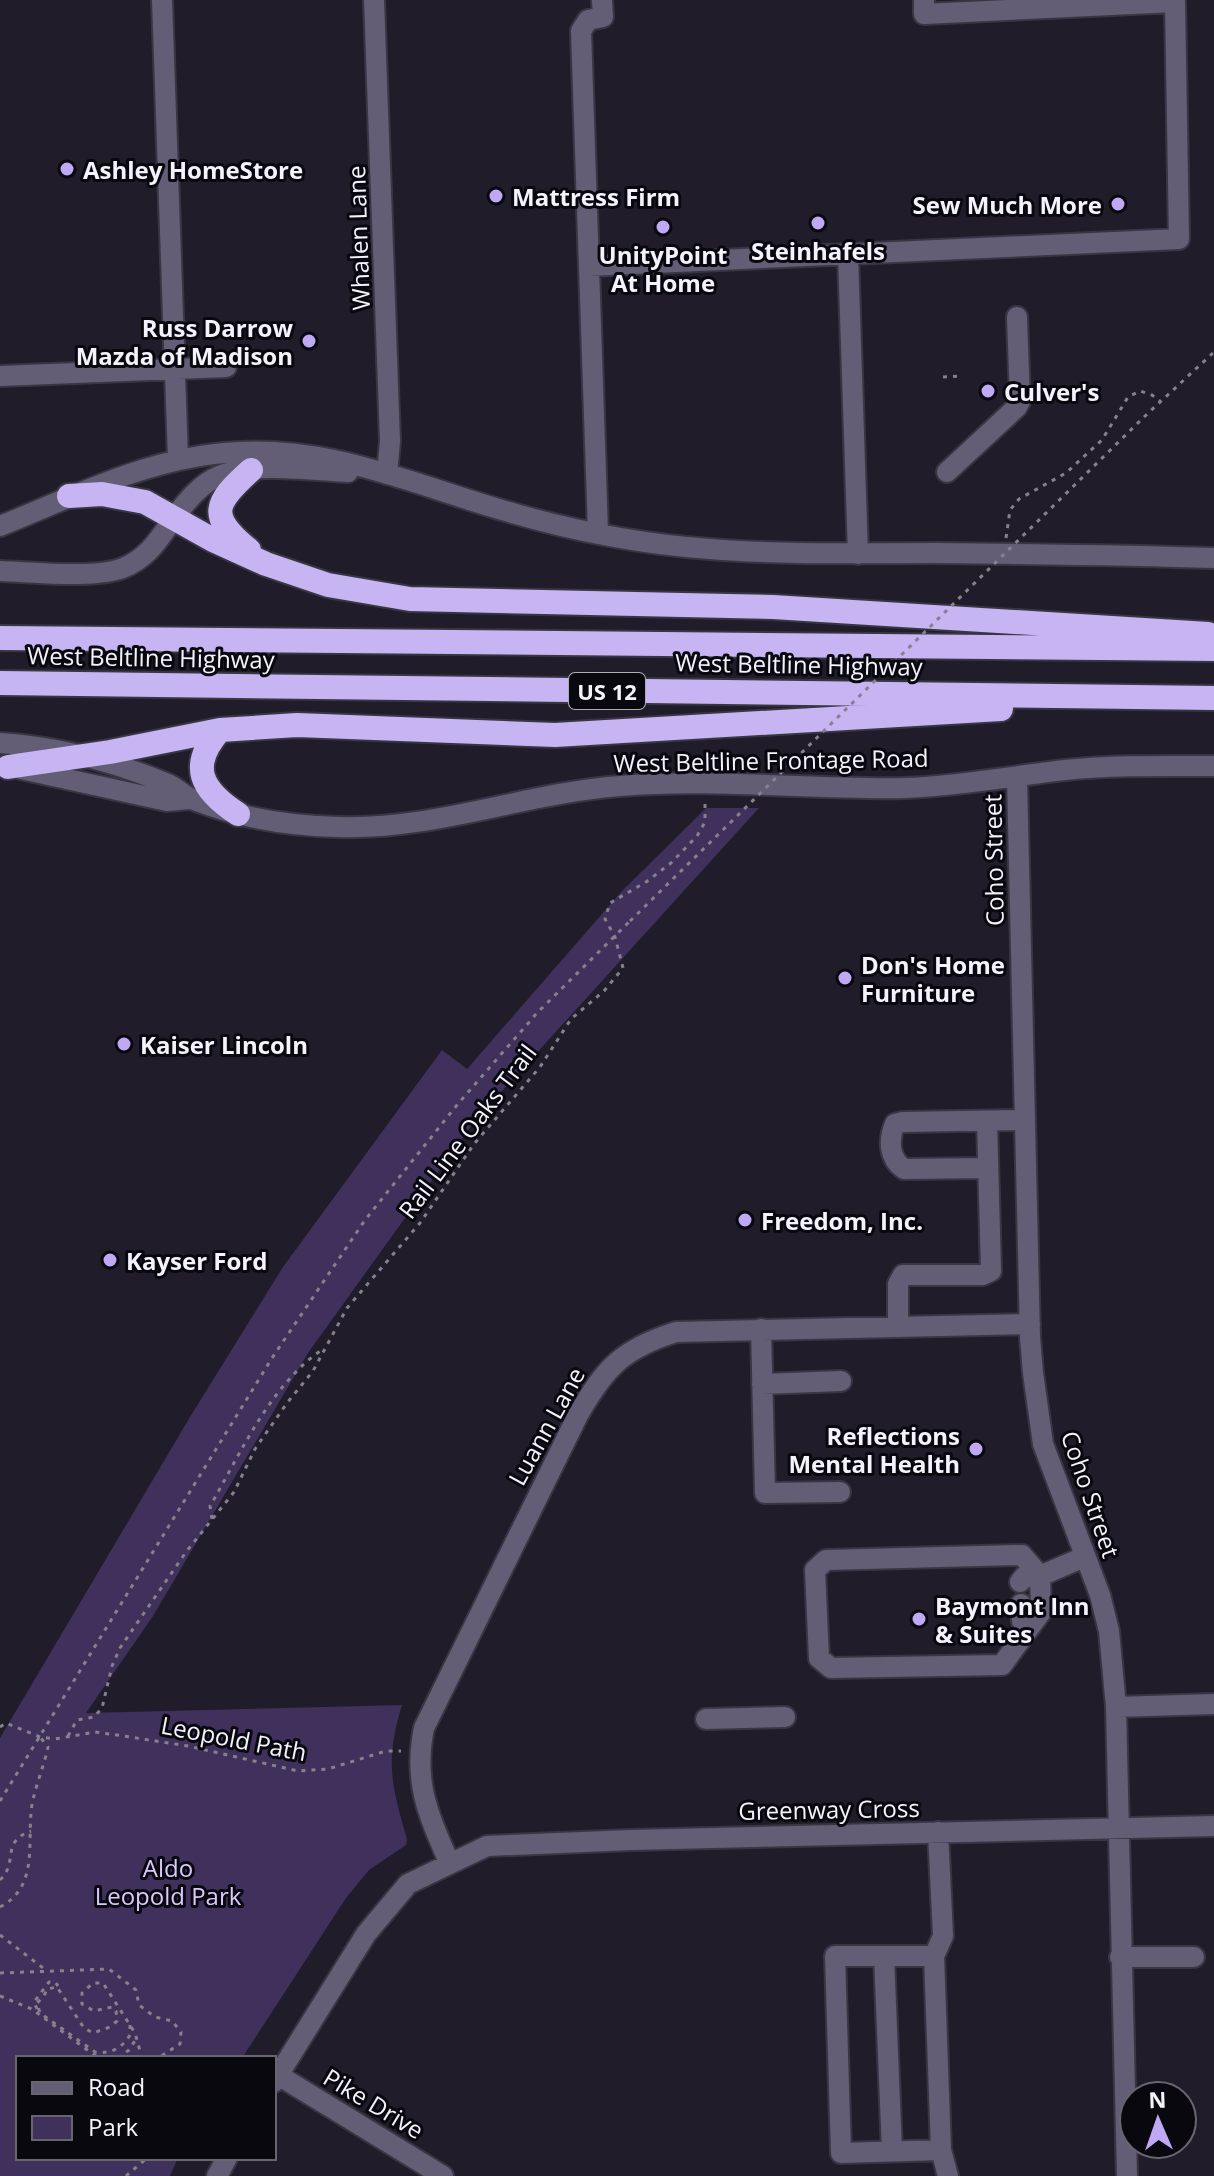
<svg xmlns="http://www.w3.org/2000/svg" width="1214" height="2176" viewBox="0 0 1214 2176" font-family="'Open Sans',sans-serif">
  <rect width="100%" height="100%" fill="#201c2a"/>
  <path fill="#3f315b" d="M706,808H759L474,1122L308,1353L153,1616L86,1713L402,1705C385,1761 391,1784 407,1839L406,1845L369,1870L346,1898L242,2058H18V2158H178L170,2176H0V1738L190,1417L283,1267L442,1050L467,1069L622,891Z"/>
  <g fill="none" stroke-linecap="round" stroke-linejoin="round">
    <defs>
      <path id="minor" d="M162,0L178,460
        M374,0L390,441L387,474
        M848,255L858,554
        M589,266L1179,239L1175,2L924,14V0
        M0,376L226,367
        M947,472L1017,407L1020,401L1017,317
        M0,526C73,497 144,460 224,453C324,443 409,483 502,510C569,530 640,544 710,549C784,555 859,553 934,553C1027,554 1121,555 1214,558
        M598,533L581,31L588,20L603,17L602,0
        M0,571C33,572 94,579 123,568C148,558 159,539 174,518C186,502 200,484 219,476C253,462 311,470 348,472
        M0,743C59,747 113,761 168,784C177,788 184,796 194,800C240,818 290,826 339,827C435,830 526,793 620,786C715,778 811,790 905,788C959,786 1012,776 1065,770C1115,765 1165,766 1214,766
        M21,769L167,801L189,799
        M1017,778L1030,1337L1033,1373L1043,1444L1100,1595L1109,1631L1116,1707L1127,2176
        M987,1168L904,1169C889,1159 888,1140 895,1124L903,1122L1025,1120
        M898,1326V1284L903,1275H982L991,1271L987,1121
        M761,1329L765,1493L840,1492
        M762,1384L841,1381
        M1020,1582L1024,1577L1040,1576L1041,1612L1002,1665L831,1668L819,1658L815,1570L826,1560L1022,1555L1040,1576L1084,1557
        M1021,1604L1022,1621L1030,1627
        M1116,1707L1214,1704
        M706,1719L785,1717
        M938,1832L943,1936L934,1956L941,2150L948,2176
        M449,1862C428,1814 413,1782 424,1728L578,1415C605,1368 622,1349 676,1332L1030,1324
        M884,1956L892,2151
        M934,1956H835L841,2153L941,2150
        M1120,1957H1194
        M278,2075L443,2176
        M274,2082L366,1934L408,1884L487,1846L631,1840L1214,1826
        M217,2176L227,2158"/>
      <path id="highway" d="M69,496L102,494L145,502L213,540L266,564L328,585L410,599L773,607L1208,634
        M249,550C207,516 214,503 251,470
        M0,638L1214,649
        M0,683L1214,698
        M220,730C188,766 201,790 238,814
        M8,767L110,752L220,730L297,725L555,735L1001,709"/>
    </defs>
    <use href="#minor" stroke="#393643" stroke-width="24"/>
    <use href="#highway" stroke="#393643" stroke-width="28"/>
    <path stroke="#85828e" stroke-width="3" stroke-dasharray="4 6" stroke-linecap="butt" d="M943,377L962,376
      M1144,417L1214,352
      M1006,538L1010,510L1019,499L1066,473L1102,440L1128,397L1140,391L1152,395L1161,402
      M212,1519L210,1506C241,1453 270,1385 323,1349
      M0,1727L6,1723L40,1737L55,1739L95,1732L117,1735L188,1746L298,1771L328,1769L386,1751H401
      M68,1736L77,1720L94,1717L102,1708L112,1666L120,1648L186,1552L234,1492L255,1449L287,1403L313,1371L347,1308L420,1223L474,1144L540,1067L571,1019L604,991L623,968L615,937L605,919L610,903L646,882L671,863L697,836L705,822V803
      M0,1801L272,1358L365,1220L457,1105L537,1013L630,921
      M0,1880C19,1862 0,1842 31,1831
      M0,1907C37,1888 28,1847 31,1813C32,1794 44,1767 48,1747L40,1737
      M0,1935L47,1971
      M0,1973L109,1969L136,1990L139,2005L155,2017L172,2021L181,2032L180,2044L158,2058
      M0,1996L32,2009L94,2055L102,2058
      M37,2009L34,2002L49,1982H55L58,1986
      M130,2025V2035C121,2049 111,2054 95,2052L40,2013L37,2003L44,1996L47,1989L57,1987L84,2028L93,2033L110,2027L117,2021L116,2011L112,2007L94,2011L82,2004V1993L93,1983H103L135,2033L142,2058
      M118,2058L129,2050L136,2039
      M126,2176L147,2158"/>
    <use href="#minor" stroke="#645d76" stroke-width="20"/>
    <use href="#highway" stroke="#c6b4f3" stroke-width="24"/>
    <path stroke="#85828e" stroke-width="3" stroke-dasharray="4 6" stroke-linecap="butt" d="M630,921L1144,417"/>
  </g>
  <g fill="#bfa8f4" stroke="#09080e" stroke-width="3">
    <circle cx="67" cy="169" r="8"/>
    <circle cx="496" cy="196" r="8"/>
    <circle cx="1118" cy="204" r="8"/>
    <circle cx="818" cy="223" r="8"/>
    <circle cx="663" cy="227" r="8"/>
    <circle cx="309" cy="341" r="8"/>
    <circle cx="988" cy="391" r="8"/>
    <circle cx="845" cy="978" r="8"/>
    <circle cx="124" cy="1044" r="8"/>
    <circle cx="745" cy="1220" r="8"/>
    <circle cx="110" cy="1260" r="8"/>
    <circle cx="976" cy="1449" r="8"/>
    <circle cx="919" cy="1619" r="8"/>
  </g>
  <g text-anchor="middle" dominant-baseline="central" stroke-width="6" stroke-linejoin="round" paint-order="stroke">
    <rect fill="#09080e" stroke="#aeacb5" stroke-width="2" x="569" y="673" width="76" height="36" rx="6"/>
    <g font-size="22" font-weight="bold" fill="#f4f2fc">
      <text x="607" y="691">US 12</text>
    </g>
    <g font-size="24" font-weight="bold" fill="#f4f2fc" stroke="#09080e" text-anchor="start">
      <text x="83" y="169">Ashley HomeStore</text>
      <text x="512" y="196">Mattress Firm</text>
      <text x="1102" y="204" text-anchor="end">Sew Much More</text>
      <text x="818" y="250" text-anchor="middle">Steinhafels</text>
      <text x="663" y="254" text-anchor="middle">UnityPoint<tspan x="663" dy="28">At Home</tspan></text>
      <text x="293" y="327" text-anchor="end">Russ Darrow<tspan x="293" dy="28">Mazda of Madison</tspan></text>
      <text x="1004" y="391">Culver's</text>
      <text x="861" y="964">Don's Home<tspan x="861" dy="28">Furniture</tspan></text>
      <text x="140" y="1044">Kaiser Lincoln</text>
      <text x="761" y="1220">Freedom, Inc.</text>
      <text x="126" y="1260">Kayser Ford</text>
      <text x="960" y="1435" text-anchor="end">Reflections<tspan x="960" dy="28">Mental Health</tspan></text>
      <text x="935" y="1605">Baymont Inn<tspan x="935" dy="28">&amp; Suites</tspan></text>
    </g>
    <g font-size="24" fill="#f4f2fc" stroke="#09080e">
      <text transform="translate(358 238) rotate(-92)">Whalen Lane</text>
      <text transform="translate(151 657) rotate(1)">West Beltline Highway</text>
      <text transform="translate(799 664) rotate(1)">West Beltline Highway</text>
      <text transform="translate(771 760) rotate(-1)">West Beltline Frontage Road</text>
      <text transform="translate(993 860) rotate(-91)">Coho Street</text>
      <text transform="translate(467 1131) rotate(-53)">Rail Line Oaks Trail</text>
      <text transform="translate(546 1426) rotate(-61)">Luann Lane</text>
      <text transform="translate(1091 1494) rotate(71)">Coho Street</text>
      <text transform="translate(234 1738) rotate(11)">Leopold Path</text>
      <text transform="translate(829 1809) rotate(-1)">Greenway Cross</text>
      <text transform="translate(374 2103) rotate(31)">Pike Drive</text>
    </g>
    <g font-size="24" fill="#d8c9fd" stroke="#09080e">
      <text x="168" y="1867">Aldo<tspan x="168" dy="28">Leopold Park</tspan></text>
    </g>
  </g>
  <rect x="16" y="2056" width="260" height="104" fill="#09080e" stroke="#67666d" stroke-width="2"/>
  <rect x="32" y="2082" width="40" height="12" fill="#645d76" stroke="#67666d" stroke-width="2"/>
  <text x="88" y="2096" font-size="24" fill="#f4f2fc">Road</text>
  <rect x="32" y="2116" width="40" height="24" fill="#3f315b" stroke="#67666d" stroke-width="2"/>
  <text x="88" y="2136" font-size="24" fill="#f4f2fc">Park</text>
  <g transform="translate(1158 2120) rotate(358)"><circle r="38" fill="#09080e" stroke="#67666d" stroke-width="2"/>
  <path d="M0-6L14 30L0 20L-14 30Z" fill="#bfa8f4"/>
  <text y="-12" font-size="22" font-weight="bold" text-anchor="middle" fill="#f4f2fc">N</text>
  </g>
</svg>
